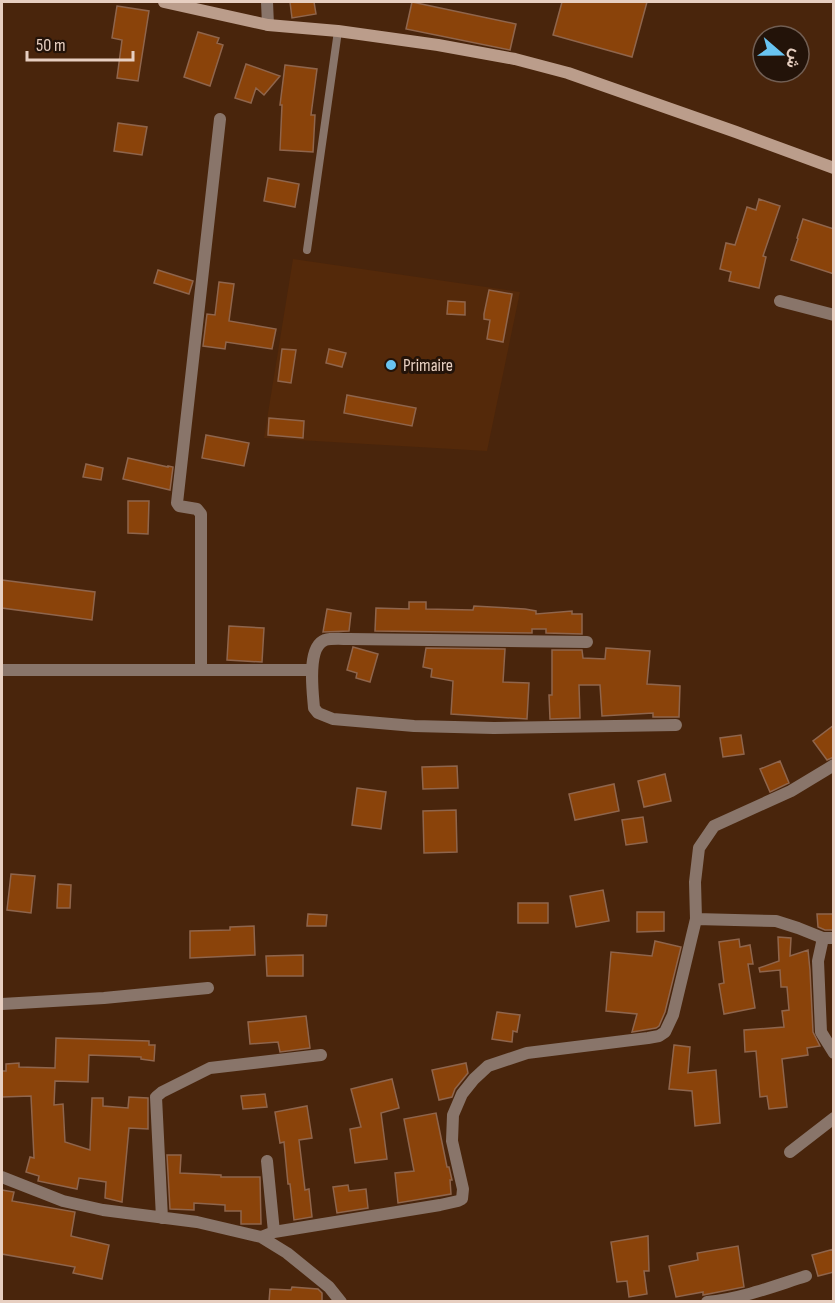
<svg xmlns="http://www.w3.org/2000/svg" width="835" height="1303" viewBox="0 0 835 1303" font-family="'Sofia Sans Condensed',Vazirmatn,sans-serif">
  <rect width="100%" height="100%" fill="#49250c"/>
  <path fill="#54290a" d="M293,259L520,292L487,451L264,438Z"/>
  <path fill="#8a430a" stroke="#8f654c" stroke-width="1.5" d="M290,2H314L316,14L292,18Z
    M412,2L516,24L510,50L406,29Z
    M562,2H647L632,57L553,35Z
    M117,6L149,11L138,81L117,78L122,40L112,38Z
    M198,32L219,38L217,43L223,45L210,86L184,77Z
    M246,64L280,76L264,95L256,88L251,103L235,98Z
    M285,65L317,69L311,115H315L313,152L280,150L282,105H280Z
    M118,123L147,127L142,155L114,151Z
    M268,178L299,184L295,207L264,201Z
    M759,199L780,206L763,256L766,257L759,288L729,281L731,272L720,269L726,243L735,245L747,207L756,210Z
    M803,219L834,229V274L791,260L798,239L797,238Z
    M158,270L193,281L189,294L154,283Z
    M219,282L234,284L229,321L276,329L272,349L226,342L225,349L203,346L207,314L215,315Z
    M489,290L512,294L503,342L487,339L490,320L484,319V314Z
    M448,301L465,302V315L447,314Z
    M282,349L296,350L291,383L278,381Z
    M329,349L346,353L342,367L326,363Z
    M347,395L416,408L412,426L344,413Z
    M269,418L304,421L303,438L268,435Z
    M206,435L249,443L244,466L202,458Z
    M128,458L168,467V466L173,467L170,490L123,479Z
    M86,464L103,468L101,480L83,477Z
    M128,501H149L148,534L128,533Z
    M2,580L95,592L92,620L2,608Z
    M409,602H426V609L473,610L474,606L525,609L536,611V614L572,611V614H582V634L546,633V629H532V633L375,631L376,608L409,609Z
    M327,609L351,613L349,631L323,632Z
    M229,626L264,628L262,662L227,660Z
    M353,647L378,654L370,682L356,678L357,673L347,670Z
    M426,648L505,649L503,682L529,683L527,719L451,714L453,681L431,677L432,669L423,667Z
    M606,648L650,651L647,684L680,686L679,717H653V713L602,716L600,685H579L580,718L550,719L549,695H552V650H582L583,658L605,659Z
    M834,725V757L827,760L813,741Z
    M741,735L744,754L723,757L720,738Z
    M780,761L789,783L770,792L760,769Z
    M457,766L458,788L423,789L422,767Z
    M665,774L671,801L644,807L638,781Z
    M614,784L619,811L575,820L569,794Z
    M357,788L386,792L381,829L352,825Z
    M456,810L457,852L424,853L423,811Z
    M643,817L647,842L626,845L622,820Z
    M11,874L35,876L31,913L7,910Z
    M58,884L71,885L70,908H57Z
    M603,890L609,921L576,927L570,896Z
    M518,903H548V923H518Z
    M637,912H664V931L637,932Z
    M308,914L327,915L326,926H307Z
    M817,914H834V930H825L818,927Z
    M254,926L255,955L190,958V931L230,930V927Z
    M778,937L791,938L790,956L808,950L810,970L813,1032L820,1046L807,1048L808,1055L782,1059L787,1107L769,1109L767,1096L760,1097L756,1051L745,1052L744,1030L784,1027L782,1011L789,1010L787,987H781L780,970L760,972L759,968L779,961Z
    M739,939L740,947L750,945L753,964H748L755,1008L724,1014L719,984L724,983L719,942Z
    M655,941L681,947L665,1012L659,1026L656,1028L632,1032L637,1014L606,1011L611,952L652,956Z
    M303,955V976H267L266,956Z
    M497,1012L520,1015L517,1032L513,1031L512,1042L492,1039Z
    M306,1016L310,1048L280,1052L278,1042L250,1044L248,1022Z
    M56,1038L149,1041V1045H155L154,1061L141,1059V1057L89,1055L88,1082L55,1081L54,1105L63,1104L65,1142L90,1150L92,1098H103V1106L128,1108L129,1097L148,1098V1129L129,1128L122,1202L105,1198L106,1182L79,1178L77,1189L38,1181L39,1176L26,1172L30,1157L34,1158L31,1096L2,1097V1071H6V1064L19,1063V1067L55,1068Z
    M674,1045L690,1047L688,1073L716,1070L720,1123L695,1126L692,1091L669,1089Z
    M466,1063L468,1073L455,1089L452,1097L439,1100L432,1070Z
    M392,1079L399,1108L381,1113L387,1159L355,1163L350,1129L361,1127L351,1089Z
    M265,1094L267,1107L243,1109L241,1096Z
    M307,1106L312,1138L299,1140L305,1190L309,1189L312,1217L294,1220L290,1184H288L284,1142L280,1143L275,1112Z
    M436,1113L447,1167H449L452,1180H450L451,1194L398,1203L395,1173L414,1171L404,1119Z
    M167,1155H181L180,1173L221,1175V1177H260L261,1224H241V1211H225V1205L194,1203V1210L170,1209Z
    M348,1185L349,1191L366,1189L368,1208L337,1213L333,1187Z
    M2,1190L14,1192L12,1201L75,1212L71,1236L109,1245L102,1279L73,1273L75,1267L2,1254Z
    M648,1236L649,1271H644L647,1294L629,1297L627,1281L617,1282L611,1242Z
    M738,1246L744,1287L703,1295V1292L676,1297L669,1266L698,1260L697,1253Z
    M834,1249V1272L818,1276L812,1255Z
    M292,1287L318,1289L322,1293V1302H269L270,1289L291,1290Z"/>
  <g fill="none" stroke-linecap="round" stroke-linejoin="round">
    <path stroke="#89756a" stroke-width="8" d="M307,250L338,31"/>
    <path stroke="#89756a" stroke-width="12" d="M267,2L268,25
      M780,301L834,315
      M587,642L349,639C342,639 332,638 325,640C306,647 313,693 314,708L318,713L333,719L414,726L494,728L676,725
      M2,670H312
      M201,670V514L197,509L179,506L177,503L220,119
      M696,919L695,882L699,848L714,826L791,791L834,765
      M823,938L818,961L821,1032L834,1053
      M2,1004L104,998L208,988
      M790,1152L834,1118
      M267,1161L274,1232
      M2,1177L63,1201L103,1210L197,1222L261,1237L287,1253L329,1287L341,1302
      M162,1218L156,1097L162,1092L210,1068L321,1055
      M261,1237L274,1232L440,1205L458,1201L462,1199L463,1189L452,1141L453,1115L462,1094L474,1079L488,1066L527,1053L648,1038L659,1036L665,1032L673,1015L696,919L776,921L798,928L823,938H834
      M707,1302C741,1299 774,1286 806,1276"/>
    <path stroke="#bb9d8b" stroke-width="12" d="M164,2L268,25L338,31L438,45L515,59L568,73L736,132L834,168"/>
  </g>
  <circle fill="#69c4f1" stroke="#231309" stroke-width="2" cx="391" cy="365" r="6"/>
  <g text-anchor="middle" dominant-baseline="central" stroke-width="6" stroke-linejoin="round" paint-order="stroke">
    <g font-size="18" fill="#e7cfc1" stroke="#231309" text-anchor="start">
      <text x="403" y="365">Primaire</text>
    </g>
  </g>
  <rect width="835" height="1303" fill="none" stroke="#e7cfc1" stroke-width="6"/>
  <g transform="translate(781 54) rotate(110)"><circle r="28" fill="#231309" stroke="#715e53" stroke-width="1.5"/>
  <path d="M0-4.5L10 22L0 15L-10 22Z" fill="#69c4f1"/>
  <text y="-9" font-size="16" font-weight="bold" text-anchor="middle" fill="#e7cfc1">ش</text>
  </g>
  <path d="M27 51v9h106v-9" fill="none" stroke="#e7cfc1" stroke-width="3"/>
  <text x="36" y="51" font-size="18" fill="#e7cfc1" stroke="#231309" stroke-width="4.5" paint-order="stroke">50 m</text>
</svg>
